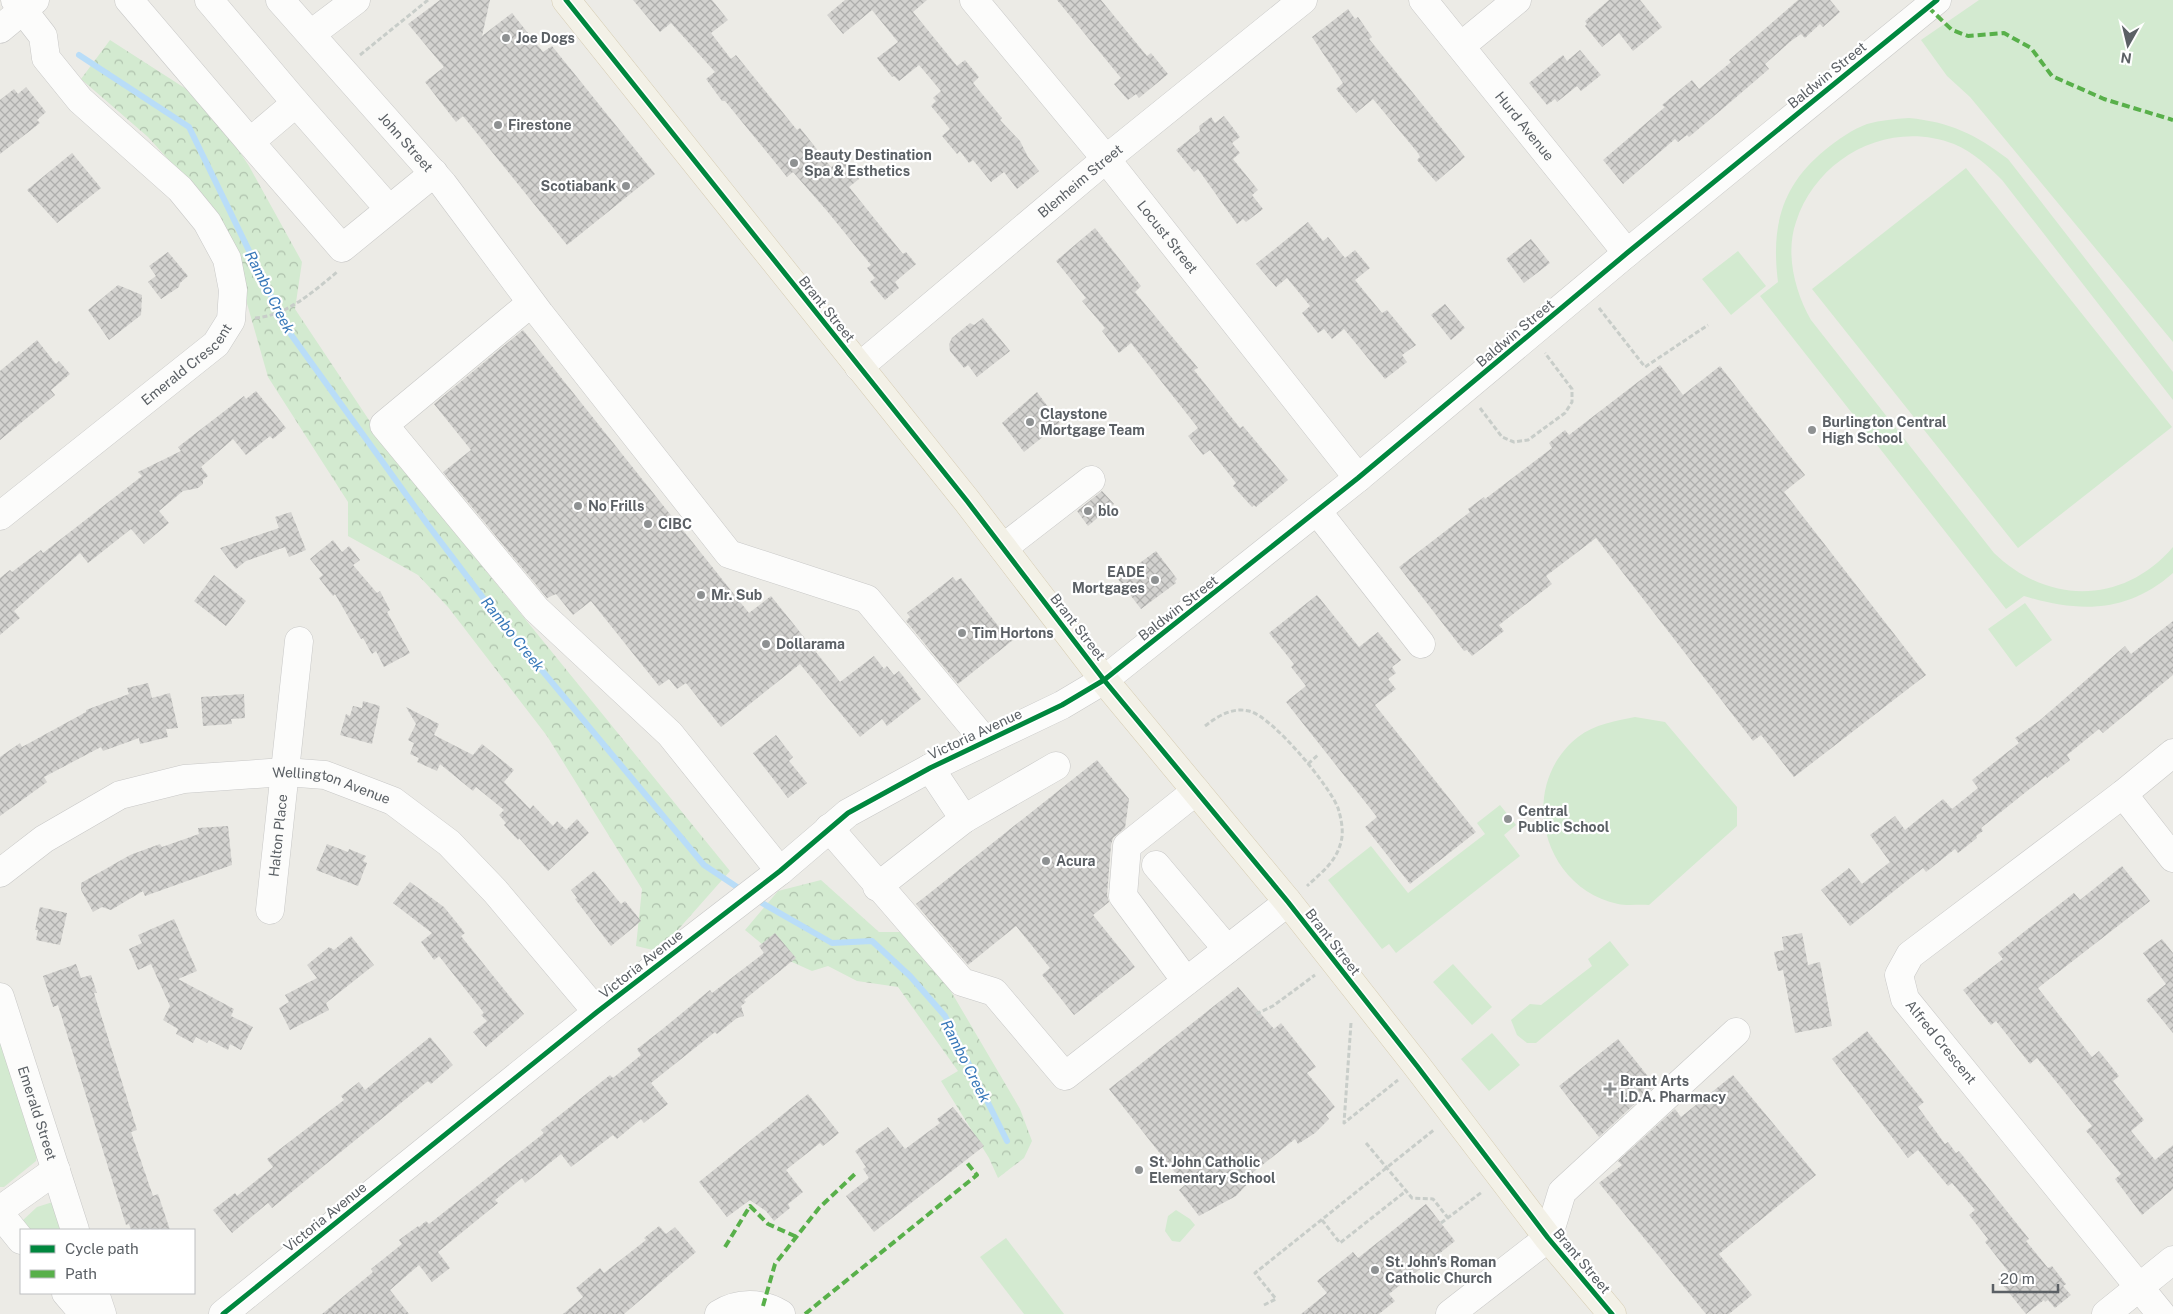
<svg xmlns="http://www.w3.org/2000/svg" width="2173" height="1314" viewBox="0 0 2173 1314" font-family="'Public Sans',sans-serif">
  <defs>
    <pattern id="forest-crowns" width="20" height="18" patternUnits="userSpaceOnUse" patternTransform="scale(1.25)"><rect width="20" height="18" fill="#d3ead0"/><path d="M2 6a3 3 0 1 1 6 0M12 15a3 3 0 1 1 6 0" fill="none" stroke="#aec1ac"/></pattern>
    <pattern id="building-cross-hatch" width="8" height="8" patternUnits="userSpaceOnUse" patternTransform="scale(1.25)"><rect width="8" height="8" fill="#d3d2cf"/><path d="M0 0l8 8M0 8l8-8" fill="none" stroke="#aeaeac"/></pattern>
  </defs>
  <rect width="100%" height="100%" fill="#ecebe6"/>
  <path fill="#d3ead0" d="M1979,0H2173V342L1970,97L1947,76L1921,40Z
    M1909,118C1950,122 1975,134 2008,159L2173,372V400L2002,180C1988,166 1973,152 1954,144C1889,119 1817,157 1796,222C1785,254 1795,292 1811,320L1994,553C2048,605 2123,605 2173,547V573C2128,613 2079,613 2024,596L2006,609L1760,296L1778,282C1771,227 1781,186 1825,150C1837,140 1853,129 1867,124C1881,120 1895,119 1909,118Z
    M1966,168L2172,427L2018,548L1812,289Z
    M1738,251L1766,286L1731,315L1702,279Z
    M2025,603L2052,640L2016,667L1988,629Z
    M1635,717L1665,722L1737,807V826L1649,905C1639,904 1628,906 1618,904C1542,888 1516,786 1578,737C1595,724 1615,721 1635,717Z
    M1500,805L1516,825L1504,835L1520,856L1396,953L1389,944L1382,949L1328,880L1371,846L1408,893L1485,834L1477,823Z
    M1610,941L1629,965L1536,1043H1527L1517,1035L1511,1020L1530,1004L1541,1005L1592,966L1588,959Z
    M1453,964L1492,1007L1472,1025L1433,982Z
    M0,1030L39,1146L36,1161L4,1187H0Z
    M1492,1033L1520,1065L1489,1091L1461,1059Z
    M56,1201L65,1230H29L22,1221L37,1207Z
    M1176,1210L1190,1219L1195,1225L1180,1242L1172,1241L1165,1231L1168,1216Z
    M1006,1238L1064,1314H1024L980,1257Z"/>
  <path fill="url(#forest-crowns)" d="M110,40L208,103L249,166L302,262L295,309L395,459L730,871L676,932L653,950L636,946L642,889L547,736L448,607L418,575L348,536V502L268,377L244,293L202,197L148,137L81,79Z
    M821,880L879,932H909L942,976L1020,1109L1032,1141L1024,1158L998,1178L989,1158L941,1081L958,1071L898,987L857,981L828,966L812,971L774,954L745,930L778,891Z"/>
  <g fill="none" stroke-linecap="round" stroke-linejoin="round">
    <path stroke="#b9ddf8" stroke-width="6" d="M79,55L189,127L287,329L428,525L500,620L704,865L743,891
      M755,899L832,943L872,941L910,976L945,1016L1007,1141"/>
  </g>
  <path fill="url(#building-cross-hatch)" d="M440,0H490L482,36L512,13L543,52L552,46L655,174L567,245L463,116L456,122L425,82L444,67L408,24Z
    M633,0H712L728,20L711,33L731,59L736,55L797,130L800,128L831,167L842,158L859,179L849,187L903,254L906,252L916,264L895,282L899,288L885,300L870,282L875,278L867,268L871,265L827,211L793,172L787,177L725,101H722L706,79L715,72L671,23L660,32Z
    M845,0H927L913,12L957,66L965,60L979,77L973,83L1002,118L1000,120L1020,141L1028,157L1039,171L1017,189L1004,172L991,182L973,160L969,163L960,151L957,154L942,136L950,129L931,106L936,101L933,98L941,91L919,65L899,81L894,76L892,77L877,58L898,42L872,10L843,34L827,15Z
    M1057,0H1101L1147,56L1151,53L1168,74L1139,98L1136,94L1128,100L1114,84L1121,78Z
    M1609,0H1640L1662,27L1633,51L1619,33L1602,47L1585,26L1587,24L1585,21Z
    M1798,0H1830L1840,12L1823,27L1820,24L1805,38L1801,34L1791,41L1765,64L1769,69L1727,105L1689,137L1687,135L1678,142L1675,139L1623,184L1603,160L1665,107L1662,105L1692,80L1699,89L1731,62L1729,60Z
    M1348,9L1355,19L1358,17L1372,37L1369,39L1465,157L1436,182L1417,160L1420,157L1418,153L1373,99L1356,113L1336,89L1343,83L1312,37Z
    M1580,50L1601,75L1581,91L1577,86L1557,102L1555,99L1547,105L1529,83L1563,55L1567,61Z
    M26,87L46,112L37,120L40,123L0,154V100L14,89L18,94Z
    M1224,116L1240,137L1232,143L1240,153L1233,159L1258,190L1252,195L1263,209L1246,222L1243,219L1237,224L1198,169L1194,172L1176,150L1200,131L1199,126L1211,117L1215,123Z
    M72,153L101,188L57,223L27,190Z
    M1308,222L1323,241L1328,237L1345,258L1355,250L1370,268L1355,280L1382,313L1387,310L1416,345L1402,355L1407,362L1385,379L1344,329L1332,339L1324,329L1318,333L1302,313L1310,306L1287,278L1276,287L1256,264Z
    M1095,228L1141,286L1135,292L1198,368L1194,370L1240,428L1243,426L1288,480L1256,507L1254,505L1252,507L1233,486L1236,483L1210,450L1203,455L1188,436L1198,428L1131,343L1119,353L1102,331L1105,328L1082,301L1086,298L1056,261Z
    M1531,239L1550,263L1524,283L1506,259Z
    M168,252L188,276L180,283L179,287L161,299L148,282L156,276L149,266Z
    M118,285L142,295L141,315L109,340L88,310Z
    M1445,304L1465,328L1451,340L1431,315Z
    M983,318L1010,351L977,377L968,365L964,368L950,351L949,344L952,338L970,323L974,325Z
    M523,330L749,613L771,596L840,682L874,656L884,669L887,666L894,675L899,671L921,699L887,726L882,719L860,737L800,664L721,727L686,683L677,689L669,679L659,686L591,601L573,615L556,594L547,598L443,472L471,450L434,404Z
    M37,340L56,364L59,361L70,374L51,390L55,395L0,440V371Z
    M1660,365L1683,395L1720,366L1805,475L1784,492L1926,675L1794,777L1761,735L1753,741L1596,538L1546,576L1552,584L1499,625L1504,631L1472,656L1467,650L1464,651L1399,567L1470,512L1468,509L1484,497L1485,499L1552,448L1549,443L1565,430L1569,435Z
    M256,391L286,428L273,439L270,436L246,455L233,439L201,467L208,476L203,480V484L198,488L183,491L159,511L169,523L144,544L131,529L88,563L80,553L14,611L20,618L0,635V578L10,570L12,572L41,550L43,553L142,476L138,472L181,451L178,447L244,396L246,399Z
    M1037,392L1060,423L1024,452L1002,423Z
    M1102,491L1114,504L1088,526L1077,511Z
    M291,512L306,550L289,557L285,547L246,561L236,569L220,548L279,528L275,517Z
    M333,540L342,552L349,546L360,560L353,565L377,593L380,591L390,610L387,612L410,653L384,667L376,651L372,654L363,638L361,639L335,594L333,596L319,578L323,575L310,559Z
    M1156,551L1177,579L1175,581L1176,583L1141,609L1118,579Z
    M214,575L246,601L226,626L194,601Z
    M953,577L956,581L961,578L999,627L1001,625L1013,640L958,684L906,621L910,617L907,613Z
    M1317,595L1359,647L1378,632L1401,660L1392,667L1396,673L1388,679L1396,689L1375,705L1476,832L1410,884L1365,827L1377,817L1286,702L1306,686L1291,667L1294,664L1269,633Z
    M2173,621V675L2103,733L2099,729L2067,755L2070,760L2047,778L2046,776L1981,828L1983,831L1976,836L1977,838L1958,853L1955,849L1926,872L1923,868L1850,926L1821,890L1849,868L1862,884L1890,862L1870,835L1895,816L1905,830L1943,799L1952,809L1978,788L1972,780L2019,743L2015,738L2039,721L2125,646L2131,654Z
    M148,683L152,698L170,693L178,728L166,729L168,737L140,744L139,738L103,751L101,747L44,777L47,782L0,816V757L20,743L22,747L86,712V710L129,694L127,688Z
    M244,694L245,718L231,719L232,724L203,726L201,697Z
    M363,701L380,706L372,744L340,735L346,714L350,716L353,706L362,708Z
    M406,707L439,724L434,735L473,755L482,744L514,770L504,782L530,809L533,805L553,826L557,821L566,830L577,819L589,833L548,871L519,838L518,840L504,825L506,823L499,815L504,810L476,787L473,791L440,764L437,771L417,762L419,758L410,754L414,743L408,740L416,724Z
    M776,735L793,757L789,761L807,783L788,798L753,753Z
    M1097,760L1129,799L1125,828L1113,838L1111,845L1107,895L1109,902L1093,915L1135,967L1074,1015L1042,975L1050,968L1016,926L968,965L916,904Z
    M228,826L232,865L145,896L143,891L111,910L102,907L93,912L81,890V883L130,855L160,844L162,847L199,834L198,828Z
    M327,844L348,852L349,849L366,856L363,861L367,863L358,886L316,870Z
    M2122,866L2150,901L2038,988L2092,1057L2099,1051L2119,1076L2113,1081L2144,1120L2131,1131L2155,1160L2173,1145V1189L2142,1215L2115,1179L2121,1174L2086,1131L2092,1126L2037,1058L2030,1064L1996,1021L1991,1025L1963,990L2003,959L1998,953L2020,935L2074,893L2080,900Z
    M594,871L621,904L625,901L641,921L611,946L575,899L577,898L571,890Z
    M410,882L444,907L465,933L461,936L469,946L524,1014L486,1047L473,1032L487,1021L481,1015L484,1013L439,956L434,960L421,942L432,933L393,903Z
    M40,907L67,913L60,945L36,940L38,930H35Z
    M174,919L197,971L178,979L234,1009L231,1016L253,1027L241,1050L230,1044L228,1050L209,1040L207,1043L196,1037L193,1043L176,1034L178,1029L163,1020L170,1006L151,964L138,970L129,949L142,943L138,935Z
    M775,933L796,958L744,1000L746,1002L741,1006L744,1016L737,1018L717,1034L715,1032L651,1083L668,1104L644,1123L641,1119L617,1139L613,1135L571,1167L561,1154L525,1183L522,1178L495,1200L498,1203L438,1252L450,1268L432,1282L419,1265L390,1290L409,1314H322L373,1272L371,1269L402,1244L399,1240L418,1226L419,1227L426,1221L429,1224L544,1133L541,1130L610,1075L613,1078L641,1055L637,1049L659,1032L710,990L712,993L764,953L759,946Z
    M1802,933L1808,965L1820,962L1832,1026L1795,1033L1783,970L1778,971L1774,952L1784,950L1782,937Z
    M351,936L374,965L326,1003L329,1010L290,1030L279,1008L289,1002L285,995L317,978L307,965L329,947L334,950Z
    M2162,939L2173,953V1033L2146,1000L2166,984L2143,953Z
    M76,964L81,978L91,975L97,993H94L137,1130L131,1132L153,1196L158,1194L170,1230H131L129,1224L126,1225L58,1005L53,1007L43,976Z
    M1238,987L1274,1029L1281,1023L1316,1067L1307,1073L1335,1107L1326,1115L1329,1119L1315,1133L1298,1144L1295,1139L1251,1174L1253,1178L1236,1196L1199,1216L1179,1190L1185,1185L1109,1089Z
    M1867,1031L1924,1102L1918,1107L1945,1144L1948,1142L1956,1153L1959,1151L2029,1239L2026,1241L2048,1268L2052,1266L2066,1284L2063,1286L2071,1295L2055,1308L2048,1300L2045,1302L2044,1300L2026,1314L1998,1279L2008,1271L1985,1242L1988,1239L1969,1215L1975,1210L1952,1183L1948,1186L1918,1150L1908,1158L1832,1059Z
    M430,1037L453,1065L431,1084L428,1081L272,1208L268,1203L232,1233L213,1210L235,1193L237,1196L273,1167L267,1159L344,1100L341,1096L359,1082L365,1090Z
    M1618,1039L1655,1085L1599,1137L1559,1086Z
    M1733,1075L1816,1175L1719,1254L1752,1295L1729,1314H1706L1599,1183L1622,1165L1618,1161L1675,1109L1681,1117Z
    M808,1094L839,1133L823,1146L820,1143L786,1170L803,1192L788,1204L790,1208L774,1221L766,1211L750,1200L727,1217L699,1182Z
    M953,1107L984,1146L874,1232L846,1196L869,1178L863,1169L866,1167L855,1151L888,1127L905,1149L940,1123L937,1119Z
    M1426,1204L1455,1241L1389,1294L1395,1301L1379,1314H1301L1327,1293L1317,1281L1353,1252L1358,1258Z
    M659,1226L666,1234L675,1227L696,1252L624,1314H563L583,1297L576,1288L600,1268L604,1273L646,1240L644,1238Z"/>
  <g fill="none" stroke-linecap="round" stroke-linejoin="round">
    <defs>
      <g id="minor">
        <path d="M129,0L250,142"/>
        <path d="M209,0L296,103"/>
        <path id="s1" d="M280,0L443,184L540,314L729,554L867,599L985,741"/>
        <path id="s2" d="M974,0L1106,159L1358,478"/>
        <path id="s3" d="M1423,0L1627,253"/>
        <path d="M0,29L35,0"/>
        <path d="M311,34L356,0"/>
        <path d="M1461,46L1517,0"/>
        <path d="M389,209L296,103L250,142L342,248L434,173"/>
        <path d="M531,303L384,425L536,609L670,734L780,871"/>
        <path id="s4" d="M859,367L1106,159L1303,0"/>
        <path d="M1317,511L1421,644"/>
        <path id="s5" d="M0,516L216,344L231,320L233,290L227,259L207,222L180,189L80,100L46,58L43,36L15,0"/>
        <path d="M1003,548L1091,480"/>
        <path d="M930,768L964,819"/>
        <path d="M2123,794L2173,858"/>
        <path d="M829,828L962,982L994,992L1065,1076L1288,902"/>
        <path d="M1156,865L1227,949"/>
        <path id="s6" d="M0,873L44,839L120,795L184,779L285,772L325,775L393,801L449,843L495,891L597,1012"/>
        <path d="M877,887L964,819L1056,766"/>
        <path id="s7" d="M270,910L299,641"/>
        <path d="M1186,981L1123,896L1127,846L1196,791"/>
        <path id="s8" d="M0,997L75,1230"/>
        <path d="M0,1210L56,1170"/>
        <path d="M0,1214L21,1240"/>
        <path d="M66,1293L84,1314"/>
        <path d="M95,1293L102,1314"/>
        <path d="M223,1314L597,1012L780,871L848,813L930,768L1062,705L1104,680L1358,478L1627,253L1937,0"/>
        <path d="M719,1314C738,1302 761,1302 781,1314"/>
        <path d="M1450,1314L1548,1238L1562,1192L1736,1032"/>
        <path d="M2106,1314L2173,1260"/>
        <path d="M2161,1314L1905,999L1899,975L1910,955L2123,794L2173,753"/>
      </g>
      <path id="major" d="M566,0L967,501L1104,680L1288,902L1417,1066L1548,1238L1612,1314"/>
    </defs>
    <use href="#minor" stroke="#c8c8c7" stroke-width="29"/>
    <use href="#major" stroke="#d6ccb2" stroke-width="29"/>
    <path stroke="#c8cdc9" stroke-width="3" stroke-dasharray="5 2.5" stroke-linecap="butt" d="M360,55L428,0
      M1599,308L1645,367L1708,325
      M255,318C286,316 313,292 337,272
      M1480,408L1502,437L1514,442L1528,440L1565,413L1572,402V389L1545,353
      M1205,726C1218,716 1232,707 1249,711C1273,717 1329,785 1338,808C1341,818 1344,831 1341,842C1336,862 1321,873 1307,886
      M1308,764L1319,754
      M1256,1014L1273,1006L1315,975
      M1351,1023L1344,1123L1398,1080
      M1366,1143L1412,1198L1433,1199L1448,1218
      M1322,1220L1340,1243L1406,1191
      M1441,1223L1482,1192
      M1264,1305L1276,1299L1255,1273L1435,1129"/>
    <use href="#minor" stroke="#fcfcfb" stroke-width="28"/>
    <use href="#major" stroke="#f3f1e7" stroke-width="28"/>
    <path stroke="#58b04a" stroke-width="4" stroke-dasharray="8 4" stroke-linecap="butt" d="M1928,7L1952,30L1968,36L2004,33L2031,48L2052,76L2104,99L2173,120
      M725,1247L750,1206L768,1224L797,1237
      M763,1306L775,1264L819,1208L856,1173
      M805,1314L977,1175L967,1163"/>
    <defs>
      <path id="cycleway" d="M566,0L967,501L1104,680L1288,902L1417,1066L1548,1238L1612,1314
        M223,1314L597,1012L780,871L848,813L930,768L1062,705L1104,680L1358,478L1627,253L1937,0"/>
    </defs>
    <use href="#cycleway" stroke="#fff" stroke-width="8"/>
    <use href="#cycleway" stroke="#00873e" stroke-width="5"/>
  </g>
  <g fill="#8e9192" stroke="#fff" stroke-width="2">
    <circle cx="506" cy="38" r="5"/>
    <circle cx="498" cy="125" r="5"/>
    <circle cx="794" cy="163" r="5"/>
    <circle cx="626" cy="186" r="5"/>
    <circle cx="1030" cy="422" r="5"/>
    <circle cx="1812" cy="430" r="5"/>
    <circle cx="578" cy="506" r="5"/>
    <circle cx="1088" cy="511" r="5"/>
    <circle cx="648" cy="524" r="5"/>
    <circle cx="1155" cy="580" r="5"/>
    <circle cx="701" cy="595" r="5"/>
    <circle cx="962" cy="633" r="5"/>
    <circle cx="766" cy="644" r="5"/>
    <circle cx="1508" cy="819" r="5"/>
    <circle cx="1046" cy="861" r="5"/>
    <path d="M1607.5 1081.5h5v5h5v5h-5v5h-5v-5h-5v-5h5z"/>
    <circle cx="1139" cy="1170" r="5"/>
    <circle cx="1375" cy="1270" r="5"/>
  </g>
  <g text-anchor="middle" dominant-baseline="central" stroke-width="4.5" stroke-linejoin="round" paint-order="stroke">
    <g font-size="14" font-weight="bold" fill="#5b6065" stroke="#fff" text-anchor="start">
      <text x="516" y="38">Joe Dogs</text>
      <text x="508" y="125">Firestone</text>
      <text x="804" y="155">Beauty Destination<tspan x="804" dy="16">Spa &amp; Esthetics</tspan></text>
      <text x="616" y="186" text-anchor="end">Scotiabank</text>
      <text x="1040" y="414">Claystone<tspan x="1040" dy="16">Mortgage Team</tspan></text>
      <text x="1822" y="422">Burlington Central<tspan x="1822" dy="16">High School</tspan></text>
      <text x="588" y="506">No Frills</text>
      <text x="1098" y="511">blo</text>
      <text x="658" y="524">CIBC</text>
      <text x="1145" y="572" text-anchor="end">EADE<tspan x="1145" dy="16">Mortgages</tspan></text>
      <text x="711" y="595">Mr. Sub</text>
      <text x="972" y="633">Tim Hortons</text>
      <text x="776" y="644">Dollarama</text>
      <text x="1518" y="811">Central<tspan x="1518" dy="16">Public School</tspan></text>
      <text x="1056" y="861">Acura</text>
      <text x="1620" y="1081">Brant Arts<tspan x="1620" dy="16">I.D.A. Pharmacy</tspan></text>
      <text x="1149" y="1162">St. John Catholic<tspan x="1149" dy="16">Elementary School</tspan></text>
      <text x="1385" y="1262">St. John's Roman<tspan x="1385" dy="16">Catholic Church</tspan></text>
    </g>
    <g font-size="14" fill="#5b6065" stroke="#fff">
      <text transform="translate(1827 75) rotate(-39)">Baldwin Street</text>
      <text stroke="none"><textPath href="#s3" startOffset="162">Hurd Avenue</textPath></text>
      <text stroke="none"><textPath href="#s1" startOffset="190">John Street</textPath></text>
      <text stroke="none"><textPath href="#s4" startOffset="289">Blenheim Street</textPath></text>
      <text stroke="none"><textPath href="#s2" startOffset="306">Locust Street</textPath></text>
      <text transform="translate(827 309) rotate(51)">Brant Street</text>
      <text transform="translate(1515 333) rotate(-40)">Baldwin Street</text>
      <text stroke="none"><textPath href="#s5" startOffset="241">Emerald Crescent</textPath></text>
      <text transform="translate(1178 608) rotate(-38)">Baldwin Street</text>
      <text transform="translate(1078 627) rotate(52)">Brant Street</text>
      <text transform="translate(975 734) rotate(-25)">Victoria Avenue</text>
      <text stroke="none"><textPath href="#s6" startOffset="359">Wellington Avenue</textPath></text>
      <text stroke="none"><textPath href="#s7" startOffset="75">Halton Place</textPath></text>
      <text transform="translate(1333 942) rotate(52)">Brant Street</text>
      <text transform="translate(641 964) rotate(-38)">Victoria Avenue</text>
      <text transform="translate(1941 1042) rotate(51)">Alfred Crescent</text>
      <text stroke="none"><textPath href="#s8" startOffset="122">Emerald Street</textPath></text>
      <text transform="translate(325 1217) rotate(-39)">Victoria Avenue</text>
      <text transform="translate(1582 1261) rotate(50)">Brant Street</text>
    </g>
    <g font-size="15" font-style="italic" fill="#3878b9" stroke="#fff">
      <text transform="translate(270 292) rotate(63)">Rambo Creek</text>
      <text transform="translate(513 634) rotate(51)">Rambo Creek</text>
      <text transform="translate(966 1061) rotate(63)">Rambo Creek</text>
    </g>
  </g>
  <rect x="20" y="1229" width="175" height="65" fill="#ffffff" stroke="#bdbfc1"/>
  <rect x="30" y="1245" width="25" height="8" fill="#00873e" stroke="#bdbfc1"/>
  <text x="65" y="1254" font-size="15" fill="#5b6065">Cycle path</text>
  <rect x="30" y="1270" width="25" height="8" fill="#58b04a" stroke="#bdbfc1"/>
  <text x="65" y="1279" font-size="15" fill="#5b6065">Path</text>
  <g transform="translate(2128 45) rotate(188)" stroke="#ffffff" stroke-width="4" paint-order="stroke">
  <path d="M0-4L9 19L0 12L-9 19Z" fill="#5b6065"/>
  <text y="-8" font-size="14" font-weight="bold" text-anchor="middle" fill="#5b6065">N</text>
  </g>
  <path d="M1993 1284v8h65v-8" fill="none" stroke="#5b6065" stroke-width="2.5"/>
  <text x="2000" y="1284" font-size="15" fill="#5b6065" stroke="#ffffff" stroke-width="4" paint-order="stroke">20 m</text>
</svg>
